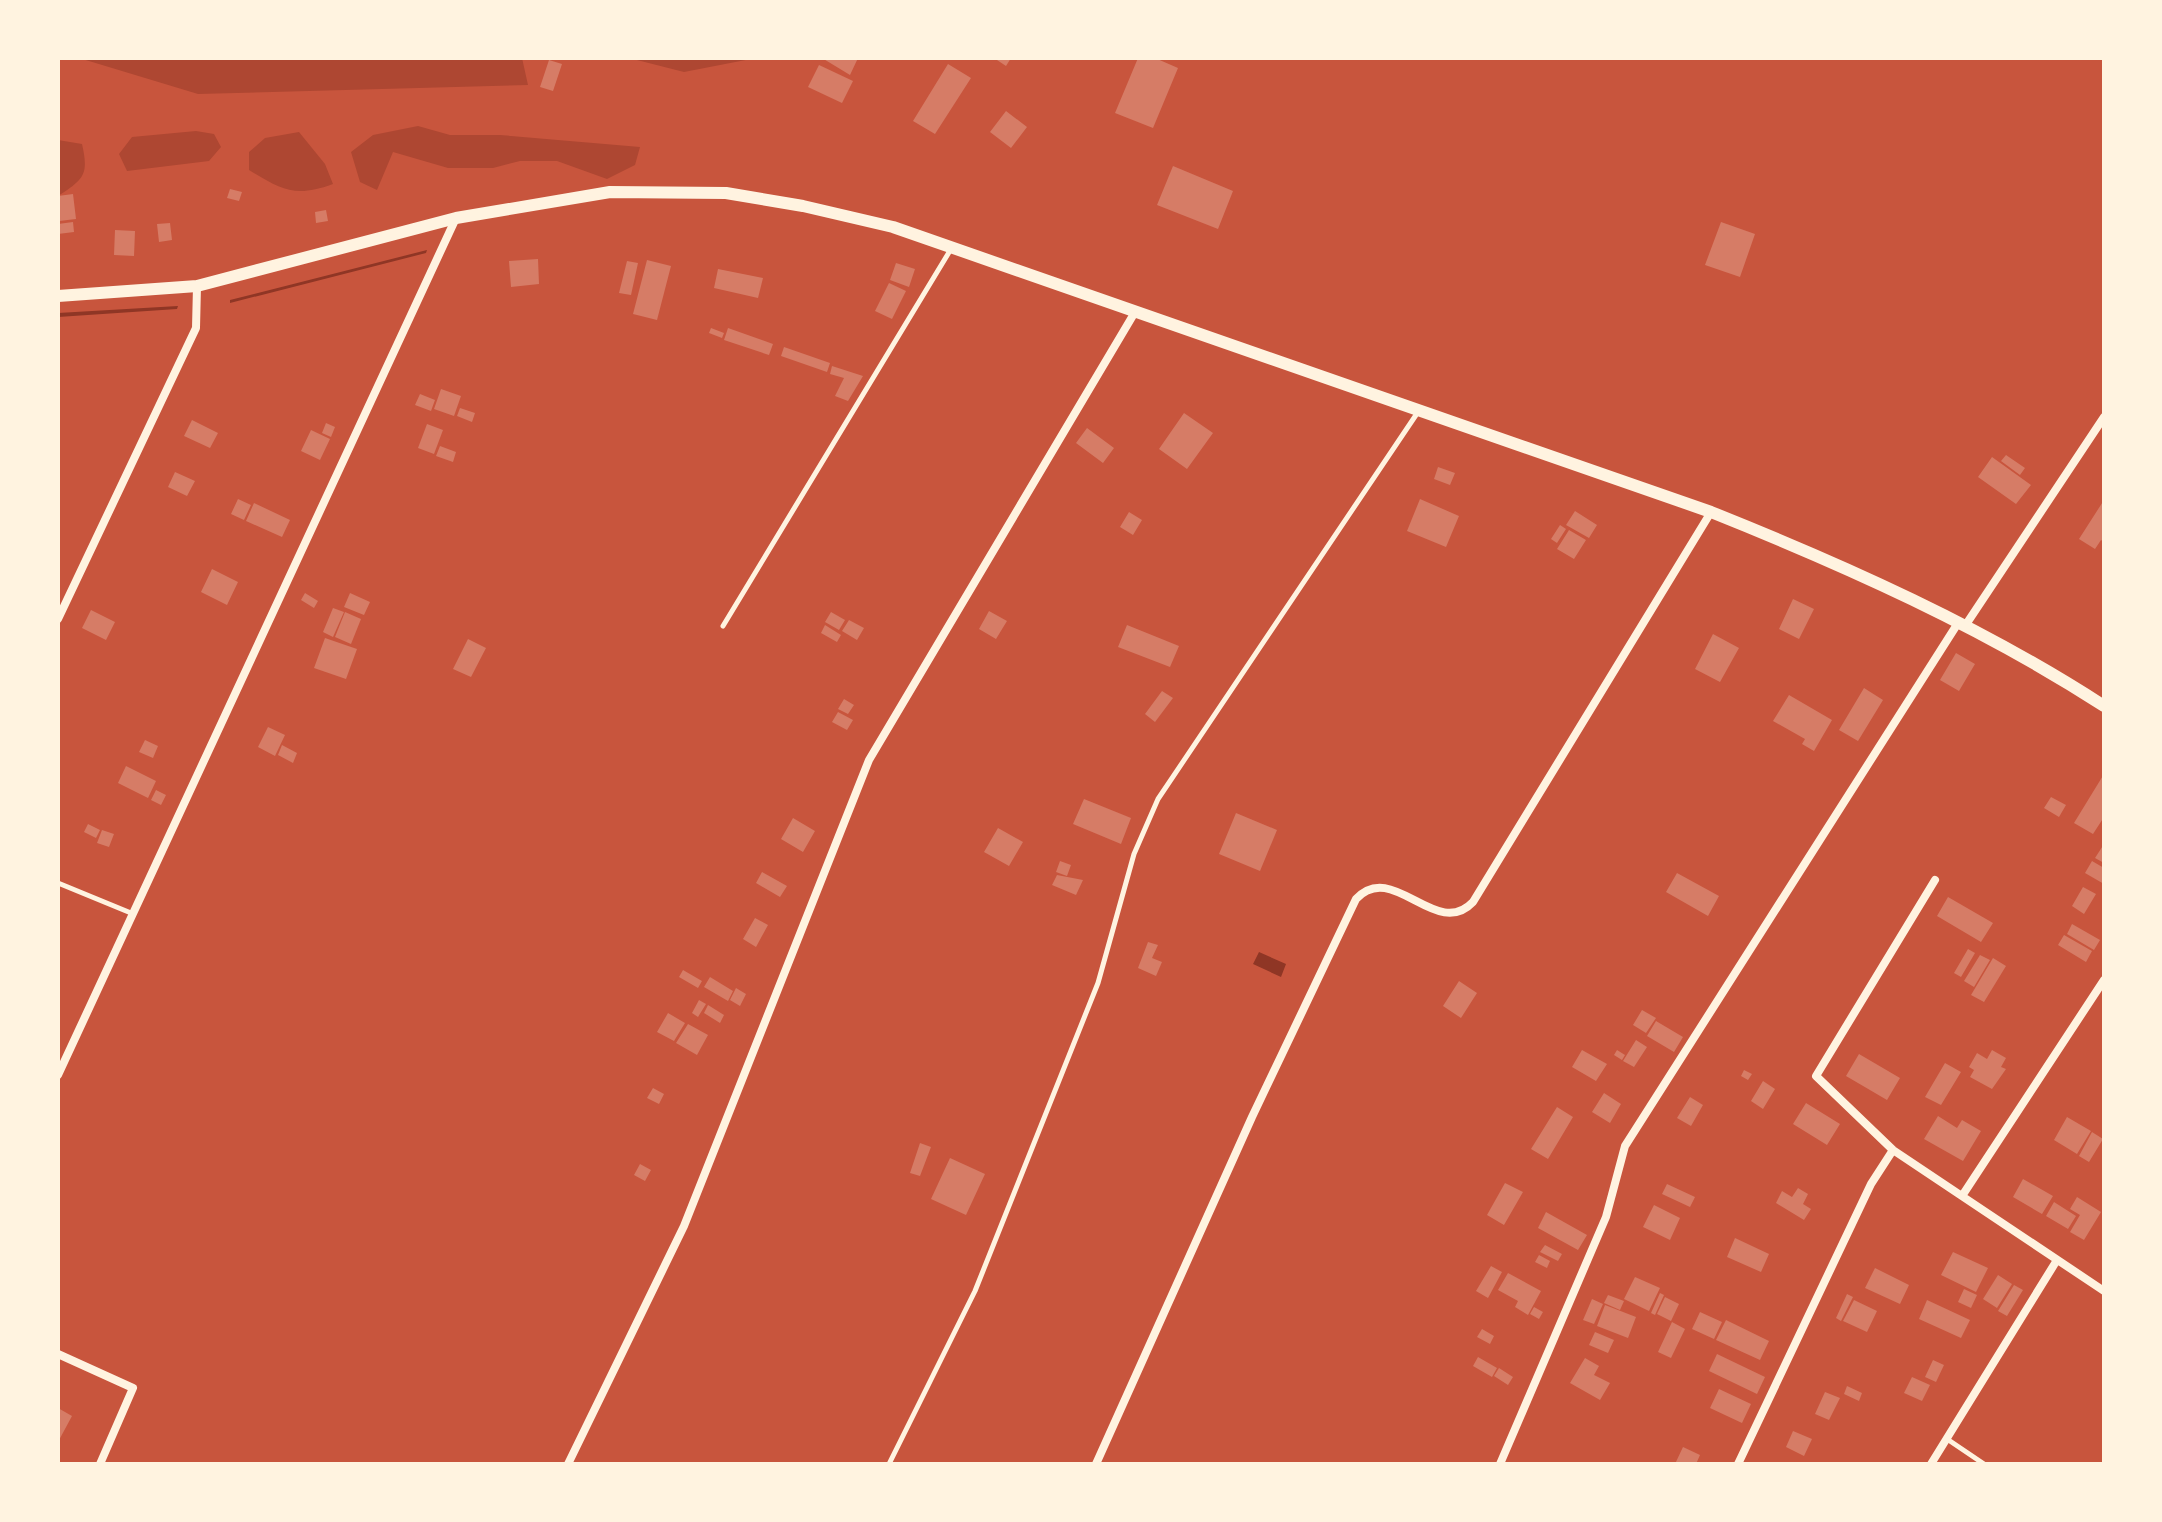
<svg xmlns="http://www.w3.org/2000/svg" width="2162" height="1522" viewBox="0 0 2162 1522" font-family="'DM Sans',sans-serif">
  <rect width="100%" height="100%" fill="#c8553d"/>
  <path fill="#ae4732" d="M79,58H522L528,85L198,94Z
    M629,58H756L684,72Z
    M418,126L450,135H500L640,147L635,165L607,179L557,161H520L493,168H448L393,152L377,190L360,182L351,152L373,135Z
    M196,131L214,134L221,147L209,161L127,171L119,154L132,137Z
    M299,132L325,164L333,184C295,198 282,190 249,170V152L265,138Z
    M58,140L82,144C89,175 84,179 58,196Z"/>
  <path fill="#8f3625" d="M427,250L426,253L230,303V300Z
    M178,306L177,309L58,317V313Z
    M1259,952L1286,964L1281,977L1253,964Z"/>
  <path fill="#d67c66" d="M822,58H858L850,75Z
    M994,58H1011L1006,66Z
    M1138,58H1155L1178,68L1153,128L1115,113Z
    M549,60L562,64L553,91L540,87Z
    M948,64L971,78L935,134L913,121Z
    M819,65L853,81L842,103L808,87Z
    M1006,111L1027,127L1011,148L990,132Z
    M1173,166L1233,191L1218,229L1157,205Z
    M230,189L242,192L239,201L227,198Z
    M73,194L76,219L59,221L58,196Z
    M326,210L328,221L316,223L315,212Z
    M73,222L74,232L58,234V224Z
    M1721,222L1755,234L1740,277L1705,265Z
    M170,223L172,240L159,242L157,224Z
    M115,230L135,231L134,256L114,255Z
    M538,259L539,284L511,287L509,261Z
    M647,260L671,266L657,320L633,314Z
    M627,261L638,263L631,295L619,293Z
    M896,263L915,269L909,287L890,280Z
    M718,269L763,278L758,298L714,288Z
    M889,283L906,291L892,319L875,311Z
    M711,328L724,333L722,338L709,333Z
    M728,328L773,344L769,355L724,340Z
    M784,347L830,363L827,372L781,356Z
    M832,366L863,376L848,401L835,396L844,378L830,374Z
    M441,389L461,396L454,416L434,409Z
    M420,394L435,400L431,411L415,405Z
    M460,408L475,413L472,422L457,416Z
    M1184,413L1213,433L1187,469L1159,449Z
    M192,420L218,433L210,448L184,436Z
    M326,423L335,427L331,437L322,433Z
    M427,424L443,430L434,454L418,448Z
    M1087,428L1114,448L1103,463L1076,443Z
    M311,430L330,439L320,460L301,451Z
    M440,446L456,452L453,462L436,456Z
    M2006,455L2025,468L2020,475L2001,461Z
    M1992,457L2031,485L2016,504L1978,477Z
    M1438,467L1455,473L1450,485L1434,479Z
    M175,472L195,481L187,496L168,487Z
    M238,499L251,505L244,520L231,514Z
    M1420,499L1459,516L1446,547L1407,531Z
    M2104,500V542L2101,540L2095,549L2079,539Z
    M254,503L290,520L282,537L246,521Z
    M1575,511L1597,525L1589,538L1566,525Z
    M1129,512L1142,520L1133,535L1120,527Z
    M1560,525L1566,529L1557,543L1551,539Z
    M1569,530L1586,540L1574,559L1557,549Z
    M212,569L238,582L227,605L201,592Z
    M305,593L318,601L314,608L301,600Z
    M350,593L370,602L364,615L344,607Z
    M1793,599L1814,609L1799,639L1779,629Z
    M333,608L344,612L333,637L323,632Z
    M91,610L115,622L106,640L82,628Z
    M989,611L1007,621L996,639L979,629Z
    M345,612L361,619L351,644L335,637Z
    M831,612L845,620L839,630L825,622Z
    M849,620L864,628L857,640L842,631Z
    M825,625L841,635L837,642L821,633Z
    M1127,625L1179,646L1170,667L1118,647Z
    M1713,634L1739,648L1720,682L1695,669Z
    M325,638L357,649L346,679L314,668Z
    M468,639L486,648L471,677L453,669Z
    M1956,653L1975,664L1959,691L1940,680Z
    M1864,688L1883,700L1858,741L1839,730Z
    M1162,691L1173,698L1155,722L1145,714Z
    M1789,695L1832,720L1814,751L1802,744L1805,739L1773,721Z
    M844,699L854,705L848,714L838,709Z
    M838,712L853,720L847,730L832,722Z
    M268,727L285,735L275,756L258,747Z
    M145,740L158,746L153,758L139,752Z
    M282,745L297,753L293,763L278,755Z
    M126,766L156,781L148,798L118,783Z
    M2104,774V817L2093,834L2074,823Z
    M156,790L166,795L161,805L151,800Z
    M2051,797L2066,805L2059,817L2044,808Z
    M1084,799L1131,818L1121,844L1073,824Z
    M1236,813L1277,830L1260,871L1219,854Z
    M793,818L815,831L803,852L781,839Z
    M88,824L100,830L96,838L84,832Z
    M998,828L1023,842L1009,866L984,852Z
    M102,830L114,834L109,847L97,843Z
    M2104,844V863L2095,858Z
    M1060,861L1071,865L1067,876L1056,872Z
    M2092,861L2104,868V884L2085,873Z
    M762,872L787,886L780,897L756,883Z
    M1677,873L1719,896L1708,916L1666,892Z
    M1057,875L1083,880L1076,895L1052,885Z
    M2083,887L2096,894L2084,914L2072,906Z
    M1948,897L1993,923L1981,942L1937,916Z
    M755,918L768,925L756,947L743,939Z
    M2072,924L2100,940L2094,950L2067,934Z
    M2064,935L2092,951L2086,962L2058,945Z
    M1148,942L1158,945L1152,958L1162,962L1156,976L1138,968Z
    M1968,949L1975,953L1961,977L1954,973Z
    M1980,955L1990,960L1974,987L1964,981Z
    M1993,958L2006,966L1984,1002L1971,995Z
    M683,970L702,981L698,988L679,977Z
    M710,977L733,991L728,1001L704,987Z
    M1459,981L1477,993L1461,1018L1443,1006Z
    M736,988L746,994L740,1006L730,1000Z
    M699,1000L706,1004L698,1017L692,1013Z
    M708,1005L724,1015L720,1023L704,1013Z
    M1642,1010L1656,1018L1646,1033L1633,1025Z
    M668,1013L685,1023L674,1041L657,1032Z
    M1656,1021L1683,1037L1674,1052L1647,1036Z
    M688,1024L708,1035L697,1055L676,1043Z
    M1636,1040L1647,1047L1634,1067L1623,1061Z
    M1582,1050L1607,1064L1596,1081L1572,1067Z
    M1617,1050L1625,1055L1622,1060L1614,1055Z
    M1992,1050L2006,1058L2001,1067L2006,1069L1992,1089L1970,1077L1974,1070L1969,1067L1977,1053L1987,1059Z
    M1859,1054L1900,1078L1887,1100L1846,1076Z
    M1945,1063L1961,1072L1941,1105L1925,1097Z
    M1744,1070L1752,1074L1748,1080L1741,1076Z
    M1763,1081L1775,1089L1763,1109L1751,1101Z
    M653,1088L664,1094L659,1104L647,1098Z
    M1604,1093L1621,1104L1610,1123L1592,1112Z
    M1690,1097L1703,1105L1691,1126L1677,1118Z
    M1806,1103L1840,1124L1827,1145L1793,1124Z
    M1557,1107L1573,1117L1548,1159L1531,1149Z
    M1938,1116L1957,1128L1962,1120L1981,1131L1963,1161L1924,1139Z
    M2067,1117L2091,1131L2077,1154L2054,1140Z
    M2092,1132L2103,1139L2089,1162L2079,1156Z
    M920,1143L931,1147L920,1176L910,1173Z
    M950,1158L985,1174L966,1215L931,1199Z
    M640,1164L651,1170L645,1181L634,1175Z
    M2023,1179L2053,1196L2042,1214L2013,1197Z
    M1505,1183L1523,1192L1504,1225L1487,1215Z
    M1667,1184L1695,1197L1690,1207L1662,1194Z
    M1798,1188L1808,1194L1803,1204L1811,1209L1804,1220L1776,1203L1782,1191L1792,1197Z
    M2077,1197L2101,1212L2084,1240L2070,1232L2080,1215L2070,1209Z
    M2054,1202L2076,1216L2068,1229L2046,1216Z
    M1654,1205L1680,1218L1670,1240L1643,1227Z
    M1546,1212L1587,1235L1578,1250L1538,1228Z
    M1735,1238L1769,1254L1761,1272L1727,1257Z
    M1545,1245L1562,1254L1558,1261L1540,1252Z
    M1953,1252L1988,1268L1976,1292L1941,1275Z
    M1539,1255L1550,1261L1547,1268L1535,1262Z
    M1491,1266L1502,1272L1488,1298L1476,1291Z
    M1875,1268L1909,1285L1900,1304L1865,1288Z
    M1508,1273L1541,1291L1528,1315L1515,1307L1518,1301L1498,1290Z
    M1998,1275L2012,1284L1997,1308L1983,1299Z
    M1635,1277L1660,1288L1649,1311L1624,1299Z
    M2014,1285L2023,1290L2007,1316L1998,1311Z
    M1964,1289L1977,1295L1971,1308L1958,1302Z
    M1660,1293L1664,1295L1655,1315L1651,1313Z
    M1847,1294L1853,1297L1841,1321L1836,1318Z
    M1608,1295L1624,1301L1620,1310L1604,1303Z
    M1665,1297L1679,1304L1671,1321L1657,1314Z
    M1592,1299L1603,1304L1594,1324L1583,1320Z
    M1854,1300L1877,1311L1867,1332L1843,1321Z
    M1927,1300L1970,1320L1961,1338L1919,1319Z
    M1605,1305L1636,1317L1628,1338L1597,1326Z
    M1534,1307L1543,1312L1539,1319L1530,1314Z
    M1700,1312L1722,1322L1714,1339L1692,1329Z
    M1726,1320L1769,1341L1760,1360L1716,1340Z
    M1672,1322L1685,1329L1671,1358L1658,1352Z
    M1482,1329L1494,1336L1490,1344L1477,1337Z
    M1595,1332L1614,1340L1608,1353L1589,1345Z
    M1717,1354L1765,1377L1757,1394L1709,1371Z
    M1478,1357L1497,1368L1492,1377L1473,1366Z
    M1585,1358L1599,1366L1594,1375L1610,1383L1600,1400L1570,1383Z
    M1933,1360L1944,1365L1936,1382L1925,1377Z
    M1499,1368L1513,1377L1508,1385L1494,1376Z
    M1912,1377L1930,1385L1922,1401L1904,1393Z
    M1847,1386L1862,1393L1859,1401L1844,1394Z
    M1719,1389L1751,1404L1742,1423L1710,1408Z
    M1825,1392L1840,1398L1829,1420L1815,1414Z
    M58,1408L72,1416L58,1442Z
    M1793,1431L1812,1439L1804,1456L1786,1447Z
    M1683,1447L1700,1455L1696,1464H1675Z"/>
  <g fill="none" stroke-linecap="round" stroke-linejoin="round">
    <path stroke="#fff3e0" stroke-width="5" d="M723,626L951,249
      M58,883L131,913
      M1947,1439L1984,1464
      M889,1464L975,1291L1098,983L1134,854L1158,799L1418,412"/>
    <path stroke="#fff3e0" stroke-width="8" d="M58,619L196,328L197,286
      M1965,626L2104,417
      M1935,880L1816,1076L1893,1150L2104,1291
      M58,1075L456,218
      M1962,1196L2104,980
      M58,1354L133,1388L100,1464
      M568,1464L684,1226L869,760L1135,312
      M1096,1464L1252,1117L1356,899C1393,859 1436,941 1473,902L1711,512
      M1500,1464L1606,1217L1625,1146L1958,623
      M1738,1464L1871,1184L1893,1150
      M1931,1464L2057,1260"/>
    <path stroke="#fff3e0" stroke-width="12" d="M58,296L197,286L456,218L610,192L726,193L803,206L893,227L1711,512C1846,566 1982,627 2104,706"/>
  </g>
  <rect width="2162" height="1522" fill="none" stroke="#fff3e0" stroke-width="120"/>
</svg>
